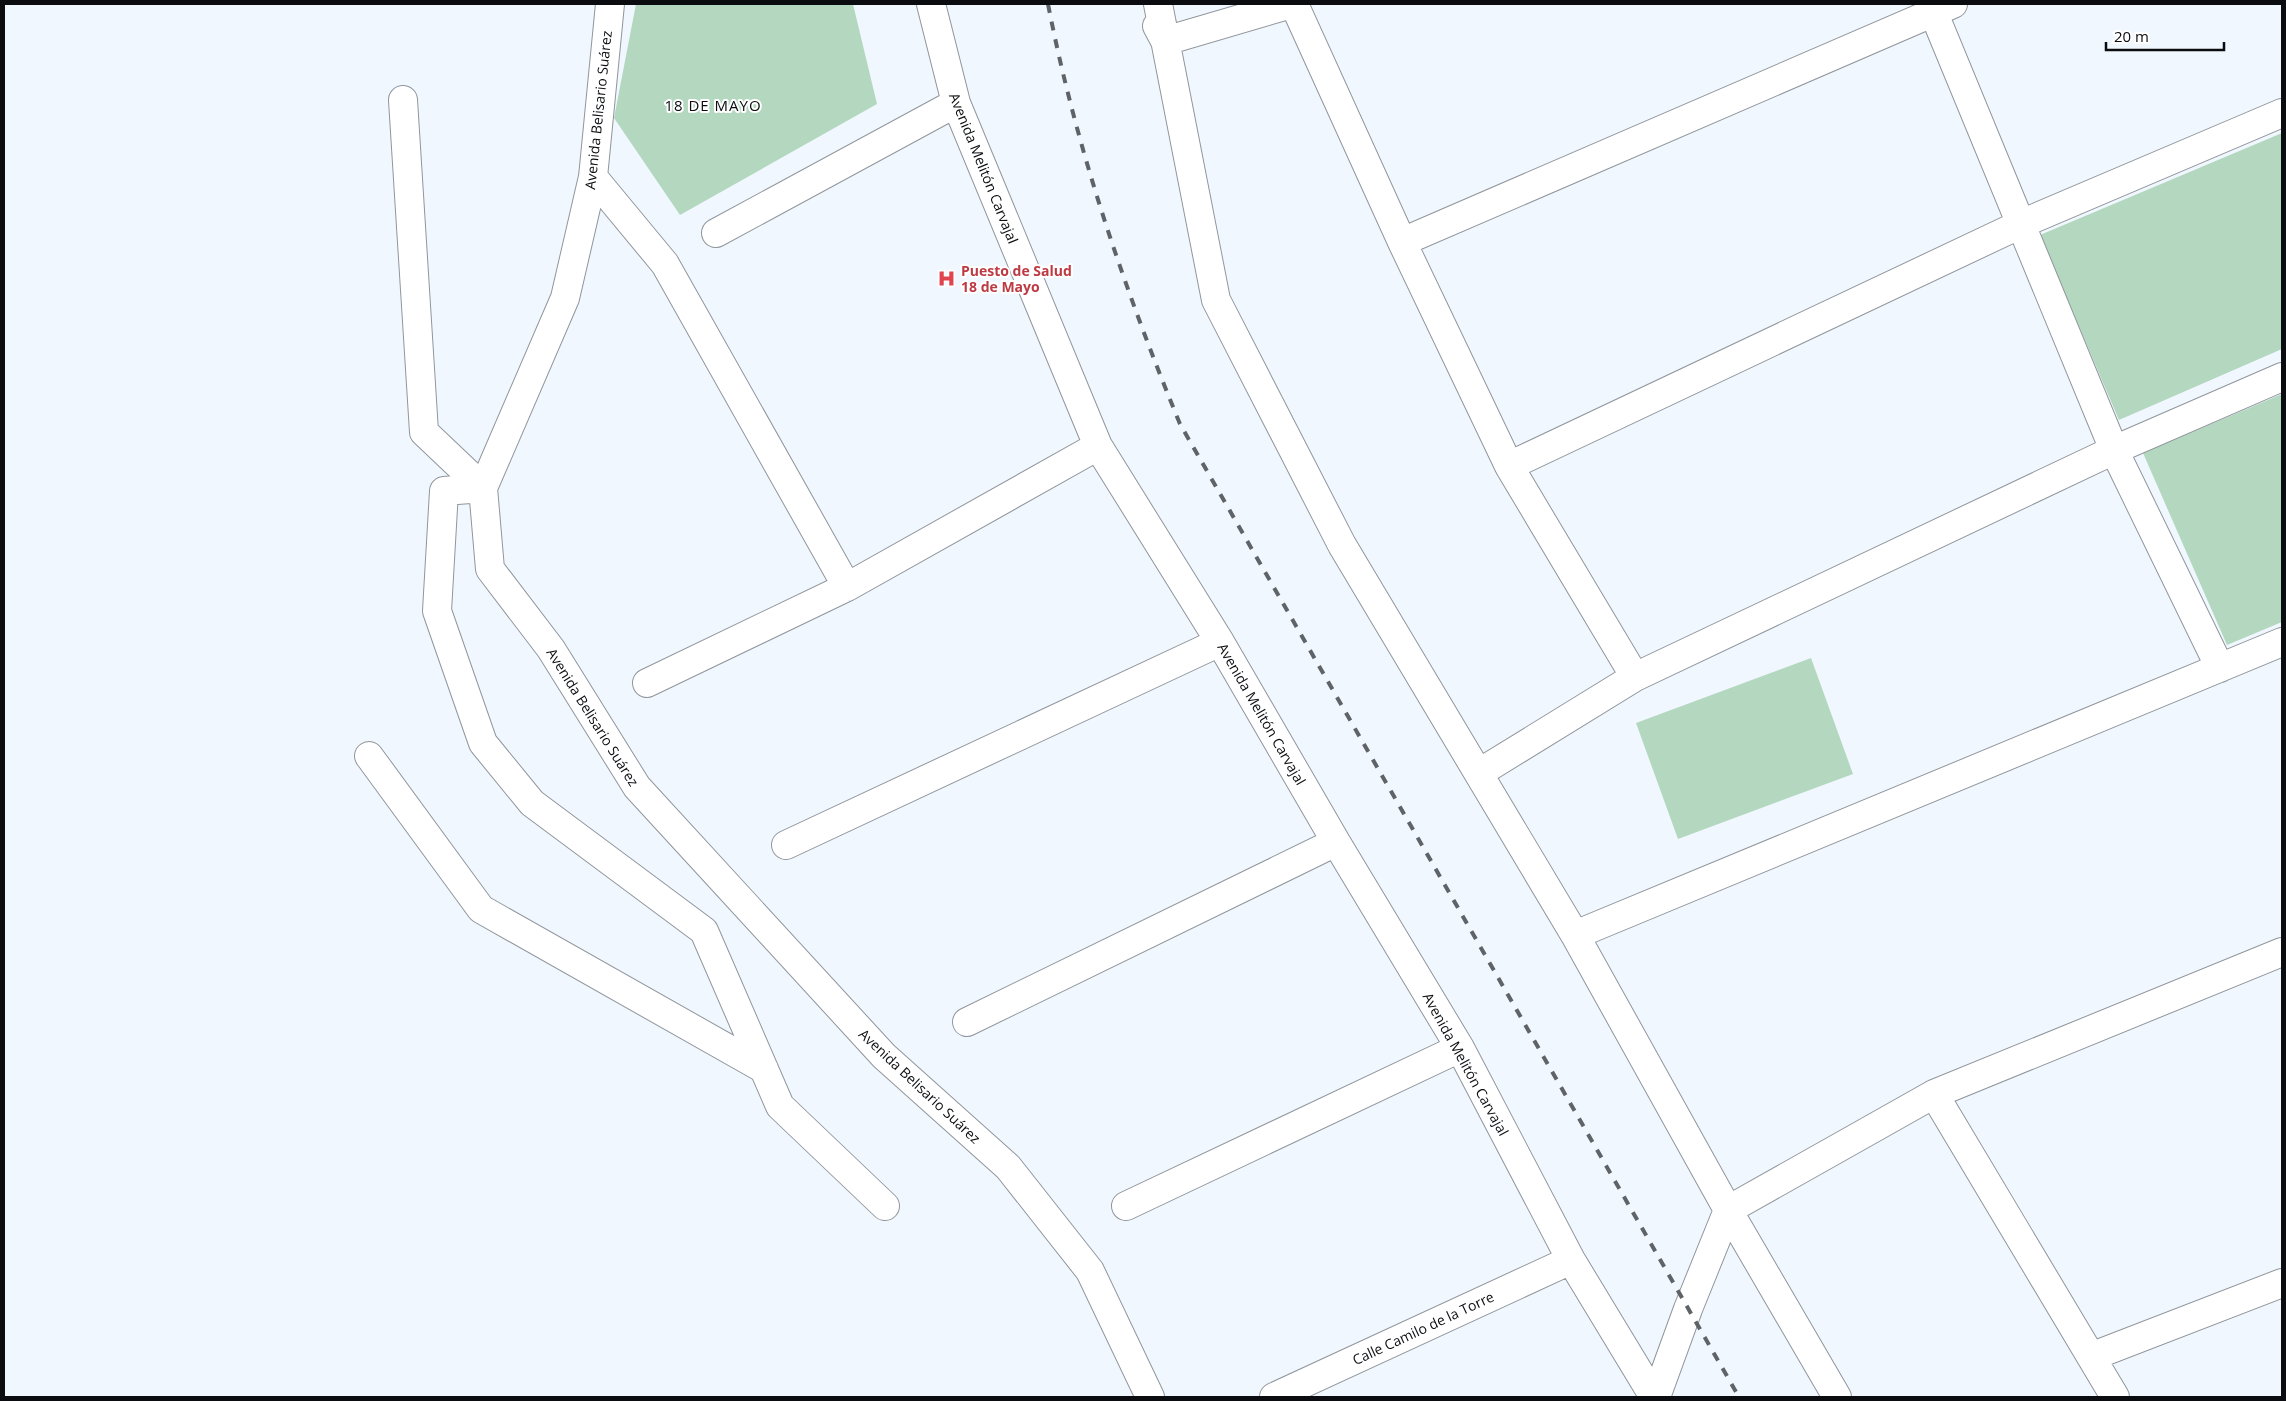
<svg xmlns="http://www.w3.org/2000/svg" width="2286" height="1401" viewBox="0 0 2286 1401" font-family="'Open Sans',sans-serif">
  <rect width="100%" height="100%" fill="#f1f7fe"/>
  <path fill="#b3d8bf" d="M636,4H853L877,104L680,215L614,118Z
    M2282,133V349L2119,420L2040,235Z
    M2282,394V622L2227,645L2143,453Z
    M1811,658L1853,774L1678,839L1636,723Z"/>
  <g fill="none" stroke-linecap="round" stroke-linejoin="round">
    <defs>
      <path id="minor" d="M610,4L593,177L565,298L483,488L490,569L551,649L637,787L884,1056L1008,1167L1090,1271L1150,1397
        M931,4L956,103L1098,446L1220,642L1336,842L1460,1048L1571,1260L1654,1397
        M1158,4L1216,300L1342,545L1575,935L1728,1210L1837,1397
        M1294,4L1402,242L1509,466L1635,677
        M1930,4L2114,450L2220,668
        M1157,26L1165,41L1291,4
        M403,100L424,432L483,488
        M593,177L665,264L847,587
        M716,233L956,103
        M1402,242L1953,4
        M1509,466L2021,224L2282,113
        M483,488L444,491L437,611L483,743L532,803L704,931L780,1106L885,1206
        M647,683L847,587L1098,446
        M369,756L481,909L764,1069
        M1479,773L1635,677L2114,450L2282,377
        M786,845L1220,642
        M1575,935L2282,642
        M967,1022L1336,842
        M1934,1094L2115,1397
        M1126,1206L1460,1048
        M1728,1210L1934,1094L2282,952
        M2093,1356L2282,1283
        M1274,1397L1571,1260
        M1656,1397L1688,1309L1728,1210"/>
    </defs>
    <use href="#minor" stroke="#90969c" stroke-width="30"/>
    <use href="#minor" stroke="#fff" stroke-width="28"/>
    <path stroke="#5f6367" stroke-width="4" stroke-dasharray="9 9" stroke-linecap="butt" d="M1048,4C1076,148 1124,288 1180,424L1739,1397"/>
  </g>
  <defs>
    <symbol id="hospital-bare" viewBox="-9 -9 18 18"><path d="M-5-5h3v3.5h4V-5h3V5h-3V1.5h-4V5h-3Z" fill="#e0444e" stroke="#fff" stroke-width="2.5" paint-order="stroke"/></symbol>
  </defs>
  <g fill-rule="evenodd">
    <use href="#hospital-bare" x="934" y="266" width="25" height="25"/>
  </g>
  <g text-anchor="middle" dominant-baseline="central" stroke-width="4" stroke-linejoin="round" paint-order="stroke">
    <g font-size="14" fill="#0a0c0f" stroke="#fff">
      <text transform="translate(598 110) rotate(-84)">Avenida Belisario Suárez</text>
      <text transform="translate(984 168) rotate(68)">Avenida Melitón Carvajal</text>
      <text transform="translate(1262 714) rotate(60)">Avenida Melitón Carvajal</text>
      <text transform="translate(593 717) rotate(58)">Avenida Belisario Suárez</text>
      <text transform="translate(1466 1064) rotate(61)">Avenida Melitón Carvajal</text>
      <text transform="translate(920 1086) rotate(43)">Avenida Belisario Suárez</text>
      <text transform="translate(1423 1328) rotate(-25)">Calle Camilo de la Torre</text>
    </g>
    <g font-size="14" font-weight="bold" fill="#be3a42" stroke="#fff" text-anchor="start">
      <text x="961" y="270">Puesto de Salud<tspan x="961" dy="16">18 de Mayo</tspan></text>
    </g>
    <g font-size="15" letter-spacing="1" fill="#0a0c0f" stroke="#fff">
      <text x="713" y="105">18 DE MAYO</text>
    </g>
  </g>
  <rect width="2286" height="1401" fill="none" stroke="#0a0c0f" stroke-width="10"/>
  <path d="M2106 42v8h118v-8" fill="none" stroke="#0a0c0f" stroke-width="2.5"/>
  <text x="2114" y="42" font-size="15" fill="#0a0c0f" stroke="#ffffff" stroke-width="4" paint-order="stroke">20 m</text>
</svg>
